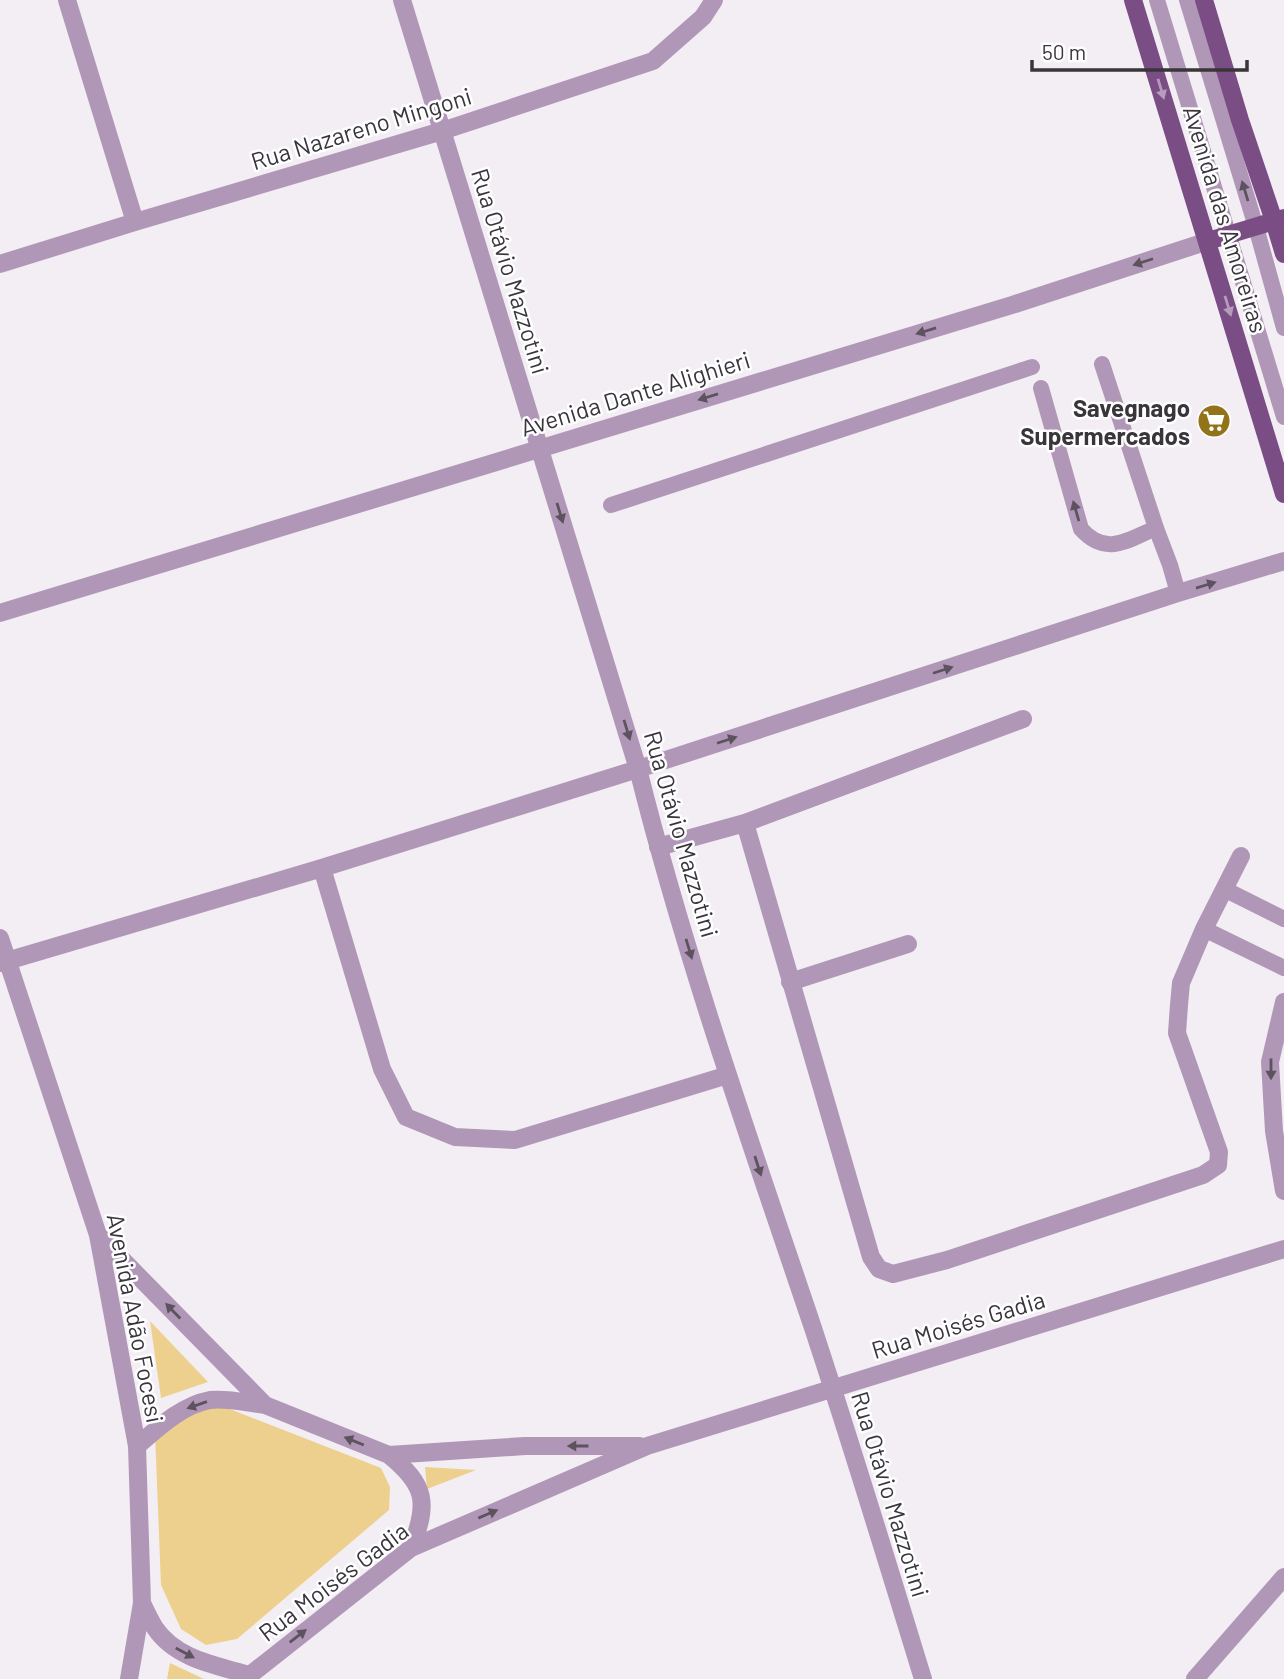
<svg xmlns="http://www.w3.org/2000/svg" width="1284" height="1679" viewBox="0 0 1284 1679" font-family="Barlow,sans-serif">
  <rect width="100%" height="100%" fill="#f2eef3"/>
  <path fill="#edd08d" d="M150,1321L208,1382L161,1398Z
    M209,1401L381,1468L390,1487L389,1510L237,1639L206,1645L181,1629L161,1585L155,1433Z
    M425,1467L476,1470L427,1489Z
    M170,1663L204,1679H167Z"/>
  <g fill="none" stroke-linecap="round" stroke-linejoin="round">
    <path stroke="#b197b7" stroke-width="16" d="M1157,0L1284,417
      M1187,0L1256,227L1284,328
      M1102,364L1156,528L1170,565L1178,593
      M1041,388L1081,529C1106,557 1128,540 1156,528
      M611,505L1032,367
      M1224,889L1284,919
      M1204,929L1284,968"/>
    <path stroke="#b197b7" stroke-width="18" d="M67,0L135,222
      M402,0L638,769C685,957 750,1141 812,1325C851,1443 887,1561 923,1679
      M0,264L135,222L442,131L653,61L703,17L714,0
      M745,823L871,1257L879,1269L893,1274L947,1260L1203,1175L1218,1165L1219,1152L1177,1033L1179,1005L1181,983L1204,929L1241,856
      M658,847L745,823L1023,719
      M322,868L382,1069L406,1117L455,1137L515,1140L728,1075
      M0,963L322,868L638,769L1178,593L1284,561
      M790,982L908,944
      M1195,1679L1284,1577"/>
    <path stroke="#b197b7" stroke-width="18" d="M0,613L1012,305L1208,241
      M0,938L98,1235L137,1446L142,1603L129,1679
      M1284,1002L1270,1062L1274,1131L1284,1191
      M98,1235L265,1405L389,1455L525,1446H640
      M137,1446C158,1428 182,1405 210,1400C227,1398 248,1403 265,1405
      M389,1455C426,1485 429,1503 411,1548
      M142,1603C146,1611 150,1620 155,1628C176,1659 215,1665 249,1675
      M245,1679L411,1548L647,1446L1284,1249"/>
    <path stroke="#7a4d85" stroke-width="18" d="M1133,0L1284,494
      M1204,0L1240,120L1274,221L1284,254
      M1208,241L1284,218"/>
  </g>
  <defs><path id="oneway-solid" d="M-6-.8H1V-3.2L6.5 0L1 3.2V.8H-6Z" transform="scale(1.75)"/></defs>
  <g fill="#b59cbc">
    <use href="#oneway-solid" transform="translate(1161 89) rotate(73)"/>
    <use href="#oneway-solid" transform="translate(1228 306) rotate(73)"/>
  </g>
  <g fill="#5c535e">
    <use href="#oneway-solid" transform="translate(1245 191) rotate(-107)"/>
    <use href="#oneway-solid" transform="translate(1143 262) rotate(162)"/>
    <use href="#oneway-solid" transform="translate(926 331) rotate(163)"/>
    <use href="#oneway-solid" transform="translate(708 397) rotate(163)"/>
    <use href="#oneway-solid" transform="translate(1076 511) rotate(-106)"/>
    <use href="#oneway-solid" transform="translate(560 513) rotate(73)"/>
    <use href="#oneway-solid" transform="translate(1206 585) rotate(-17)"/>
    <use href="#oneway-solid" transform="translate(943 670) rotate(-18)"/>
    <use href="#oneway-solid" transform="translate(627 730) rotate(73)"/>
    <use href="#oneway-solid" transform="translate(727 740) rotate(-18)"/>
    <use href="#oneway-solid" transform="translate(689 949) rotate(73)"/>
    <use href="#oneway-solid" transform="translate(1271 1069) rotate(90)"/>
    <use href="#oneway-solid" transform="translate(758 1166) rotate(72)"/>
    <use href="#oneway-solid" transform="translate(173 1311) rotate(-134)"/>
    <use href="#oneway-solid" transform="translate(197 1405) rotate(161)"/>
    <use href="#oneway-solid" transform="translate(354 1441) rotate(-158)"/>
    <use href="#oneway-solid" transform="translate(578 1446) rotate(180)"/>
    <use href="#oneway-solid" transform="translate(488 1514) rotate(-23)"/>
    <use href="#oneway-solid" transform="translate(298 1636) rotate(-38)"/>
    <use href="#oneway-solid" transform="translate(185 1653) rotate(28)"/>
  </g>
  <defs>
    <symbol id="supermarket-disc" viewBox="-11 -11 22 22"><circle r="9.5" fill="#93731a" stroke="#fefdff"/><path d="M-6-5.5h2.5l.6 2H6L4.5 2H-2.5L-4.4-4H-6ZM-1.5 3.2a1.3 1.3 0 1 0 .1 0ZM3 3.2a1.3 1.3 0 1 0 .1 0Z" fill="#fff"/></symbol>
  </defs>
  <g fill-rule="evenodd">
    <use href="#supermarket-disc" x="1195" y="402" width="38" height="38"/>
  </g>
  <g text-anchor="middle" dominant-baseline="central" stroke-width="5" stroke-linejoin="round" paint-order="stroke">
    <g font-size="24" fill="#383638" stroke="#fefdff">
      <text transform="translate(361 128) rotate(-17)">Rua Nazareno Mingoni</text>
      <text transform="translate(1226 219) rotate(73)">Avenida das Amoreiras</text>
      <text transform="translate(511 271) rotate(73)">Rua Otávio Mazzotini</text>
      <text transform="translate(635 393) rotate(-17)">Avenida Dante Alighieri</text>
      <text transform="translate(682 834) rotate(74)">Rua Otávio Mazzotini</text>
      <text transform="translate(136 1318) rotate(79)">Avenida Adão Focesi</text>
      <text transform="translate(958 1324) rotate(-17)">Rua Moisés Gadia</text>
      <text transform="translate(891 1494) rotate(73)">Rua Otávio Mazzotini</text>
      <text transform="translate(333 1581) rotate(-37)">Rua Moisés Gadia</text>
    </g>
    <g font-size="24" font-weight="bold" fill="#383638" stroke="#fefdff" text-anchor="end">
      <text x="1190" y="407">Savegnago<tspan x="1190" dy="28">Supermercados</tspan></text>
    </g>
  </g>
  <path d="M1032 60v10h215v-10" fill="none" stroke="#383638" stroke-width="3.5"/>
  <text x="1042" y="60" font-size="21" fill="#383638" stroke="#fefdff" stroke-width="5" paint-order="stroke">50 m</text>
</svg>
